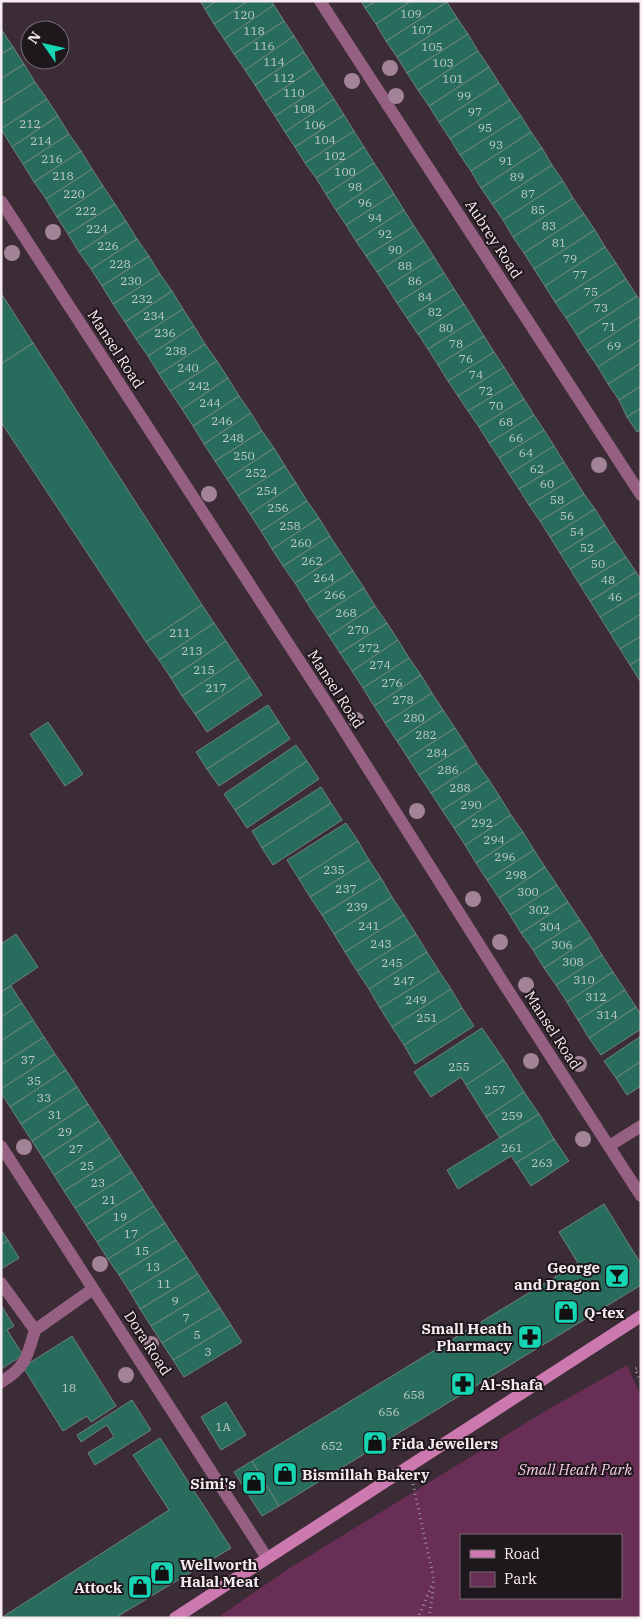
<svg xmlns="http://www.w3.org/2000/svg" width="642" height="1619" viewBox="0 0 642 1619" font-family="'IBM Plex Serif',serif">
  <rect width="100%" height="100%" fill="#3c2c36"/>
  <path fill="#692e56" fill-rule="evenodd" d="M627,1365L641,1396V1618H217L288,1569L547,1410ZM461,1535H621V1598H461Z"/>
  <path fill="#276c5c" stroke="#6c837c" d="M200,1H216L205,9Z
    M216,1H248L214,24L205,9Z
    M248,1H272L274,5L224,39L214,24Z
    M361,1H376L365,8Z
    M376,1H411L376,24L365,8Z
    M411,1L447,2L386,41L376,24Z
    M447,2L457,18L397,57L386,41Z
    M274,5L284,21L234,54L224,39Z
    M457,18L468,34L407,73L397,57Z
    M284,21L294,36L245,70L234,54Z
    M1,29L13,47L1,54Z
    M468,34L478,51L418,90L407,73Z
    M294,36L304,52L255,85L245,70Z
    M13,47L24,64L1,79V54Z
    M478,51L489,67L429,106L418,90Z
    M304,52L314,68L265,101L255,85Z
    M24,64L35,82L1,104V79Z
    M489,67L499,83L439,122L429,106Z
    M314,68L324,84L275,116L265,101Z
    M35,82L47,99L1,129V104Z
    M499,83L510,100L450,139L439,122Z
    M324,84L334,99L285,132L275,116Z
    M47,99L58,116L12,147L1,129Z
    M334,99L344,115L295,147L285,132Z
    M510,100L521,116L460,155L450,139Z
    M344,115L354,131L305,163L295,147Z
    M58,116L69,134L23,164L12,147Z
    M521,116L531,132L471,171L460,155Z
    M354,131L364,147L316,178L305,163Z
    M531,132L542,148L481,188L471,171Z
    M69,134L81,151L34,182L23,164Z
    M364,147L374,163L326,194L316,178Z
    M542,148L552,165L492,204L481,188Z
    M81,151L92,169L46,199L34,182Z
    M374,163L384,178L336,210L326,194Z
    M552,165L563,181L503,220L492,204Z
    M92,169L103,186L57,217L46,199Z
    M384,178L394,194L346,225L336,210Z
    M563,181L573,198L513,237L503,220Z
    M103,186L115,204L68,234L57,217Z
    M394,194L404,210L356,241L346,225Z
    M573,198L584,214L524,253L513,237Z
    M115,204L126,221L79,252L68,234Z
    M404,210L414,226L366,256L356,241Z
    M584,214L595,230L534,269L524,253Z
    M126,221L137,239L91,269L79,252Z
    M414,226L424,241L377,272L366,256Z
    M595,230L605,247L545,286L534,269Z
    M137,239L149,256L102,286L91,269Z
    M424,241L434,257L387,287L377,272Z
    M605,247L616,263L555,302L545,286Z
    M149,256L160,274L113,304L102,286Z
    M434,257L444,273L397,303L387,287Z
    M616,263L626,279L566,318L555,302Z
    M444,273L454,289L407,318L397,303Z
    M160,274L172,291L125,322L113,304Z
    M626,279L637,296L577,335L566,318Z
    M454,289L464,304L418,334L407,318Z
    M172,291L183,309L136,339L125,322Z
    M1,293L33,343L1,364Z
    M637,296L641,302V316L587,351L577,335Z
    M464,304L474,320L428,349L418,334Z
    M183,309L194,326L148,356L136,339Z
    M641,316V339L598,367L587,351Z
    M474,320L484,336L438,365L428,349Z
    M194,326L205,344L159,374L148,356Z
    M484,336L494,352L448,381L438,365Z
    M641,339V363L608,384L598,367Z
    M33,343L202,605L146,642L1,422V364Z
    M205,344L217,361L170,391L159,374Z
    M494,352L504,367L458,396L448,381Z
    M217,361L228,378L182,409L170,391Z
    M641,363V386L619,400L608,384Z
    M504,367L514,383L468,411L458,396Z
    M228,378L239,396L193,426L182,409Z
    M514,383L524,399L479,427L468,411Z
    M641,386V408L627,417L619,400Z
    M239,396L251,413L204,444L193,426Z
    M524,399L534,415L489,443L479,427Z
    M641,408V430L637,432L627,417Z
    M251,413L262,431L215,461L204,444Z
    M534,415L544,430L499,458L489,443Z
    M544,430L554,446L509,474L499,458Z
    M262,431L274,448L227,479L215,461Z
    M554,446L564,462L519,489L509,474Z
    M274,448L285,466L238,496L227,479Z
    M564,462L574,478L529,505L519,489Z
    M285,466L296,483L250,514L238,496Z
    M574,478L584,494L540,521L529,505Z
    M296,483L307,501L261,531L250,514Z
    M584,494L595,509L550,537L540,521Z
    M307,501L319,518L272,549L261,531Z
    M595,509L605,525L560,553L550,537Z
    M319,518L330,536L283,566L272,549Z
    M605,525L615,541L570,569L560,553Z
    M330,536L341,553L295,583L283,566Z
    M615,541L626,557L580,585L570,569Z
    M341,553L353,571L306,601L295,583Z
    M626,557L636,572L590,601L580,585Z
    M353,571L364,588L317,618L306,601Z
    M636,572L641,580V592L600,617L590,601Z
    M364,588L375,606L329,636L317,618Z
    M641,592V614L610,633L600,617Z
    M202,605L214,623L159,660L146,642Z
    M375,606L387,623L340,653L329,636Z
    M641,614V636L620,649L610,633Z
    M214,623L226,641L171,678L159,660Z
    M387,623L398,640L352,671L340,653Z
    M641,636V658L630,665L620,649Z
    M398,640L409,658L363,688L352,671Z
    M226,641L238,659L182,696L171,678Z
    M409,658L421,675L374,706L363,688Z
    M641,658V680L640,681L630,665Z
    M238,659L250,677L195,714L182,696Z
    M421,675L432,693L385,723L374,706Z
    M250,677L262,695L207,732L195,714Z
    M432,693L443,710L397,741L385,723Z
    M268,705L279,722L207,769L196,752Z
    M443,710L455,728L408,758L397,741Z
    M48,722L83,774L65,786L30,734Z
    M279,722L290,739L219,786L207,769Z
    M455,728L466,745L419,775L408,758Z
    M296,745L307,761L235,810L224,794Z
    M466,745L477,763L431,793L419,775Z
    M307,761L319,779L247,828L235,810Z
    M477,763L489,780L442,810L431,793Z
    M489,780L500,797L454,828L442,810Z
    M321,787L331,803L262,848L252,831Z
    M500,797L511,815L465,845L454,828Z
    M331,803L342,820L273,865L262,848Z
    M511,815L523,832L476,863L465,845Z
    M346,823L358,841L299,879L287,860Z
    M523,832L534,850L487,880L476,863Z
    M358,841L369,860L310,897L299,879Z
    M534,850L545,867L499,898L487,880Z
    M369,860L381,878L322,915L310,897Z
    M545,867L557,885L510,915L499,898Z
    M381,878L392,897L334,934L322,915Z
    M557,885L568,902L521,933L510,915Z
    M392,897L404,915L345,952L334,934Z
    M568,902L580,920L533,950L521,933Z
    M404,915L416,934L357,971L345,952Z
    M580,920L591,937L544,968L533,950Z
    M16,934L38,967L1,992V944Z
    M416,934L427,952L369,989L357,971Z
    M591,937L602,955L556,985L544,968Z
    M427,952L439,971L380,1008L369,989Z
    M602,955L613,972L567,1002L556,985Z
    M439,971L451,989L392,1027L380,1008Z
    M613,972L625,990L578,1020L567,1002Z
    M11,986L22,1003L1,1017V992Z
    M451,989L462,1008L404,1045L392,1027Z
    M625,990L636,1007L589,1038L578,1020Z
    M22,1003L33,1020L1,1041V1017Z
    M636,1007L641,1015V1029L601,1055L589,1038Z
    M462,1008L474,1026L415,1064L404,1045Z
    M33,1020L44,1037L1,1065V1041Z
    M482,1028L504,1060L466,1085L461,1077L431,1097L414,1072Z
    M641,1036V1061L616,1078L604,1061Z
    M44,1037L55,1054L1,1089V1065Z
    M55,1054L66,1070L10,1107L1,1093V1089Z
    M504,1060L524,1092L486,1117L466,1085Z
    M641,1061V1086L627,1095L616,1078Z
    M66,1070L77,1087L21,1124L10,1107Z
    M77,1087L88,1104L32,1141L21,1124Z
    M524,1092L539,1114L500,1138L486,1117Z
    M88,1104L99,1121L43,1158L32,1141Z
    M539,1114L554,1139L516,1163L511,1156L458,1189L447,1170Z
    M99,1121L110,1138L54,1175L43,1158Z
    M110,1138L121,1155L64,1191L54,1175Z
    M554,1139L569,1161L531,1186L516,1163Z
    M121,1155L132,1172L75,1208L64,1191Z
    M132,1172L143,1189L86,1225L75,1208Z
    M143,1189L154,1206L97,1242L86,1225Z
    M604,1204L641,1264V1285L279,1506L252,1461L578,1263L559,1232Z
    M154,1206L165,1223L108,1259L97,1242Z
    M165,1223L176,1240L119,1275L108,1259Z
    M1,1230L8,1240L1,1245Z
    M8,1240L19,1258L1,1269V1245Z
    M176,1240L187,1257L130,1292L119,1275Z
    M187,1257L198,1274L140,1309L130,1292Z
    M198,1274L209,1291L151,1326L140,1309Z
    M209,1291L220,1308L162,1343L151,1326Z
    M1,1305L14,1326L7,1330L23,1355L1,1369Z
    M220,1308L231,1325L173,1360L162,1343Z
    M231,1325L242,1342L184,1377L173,1360Z
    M72,1336L116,1406L91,1422L87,1416L63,1431L23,1367Z
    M132,1400L151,1430L95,1465L88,1453L114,1437L107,1425L81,1442L77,1435Z
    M226,1402L246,1435L221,1450L201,1417Z
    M160,1438L231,1548L115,1618H1L169,1510L133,1455Z
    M252,1461L279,1506L262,1516L234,1472Z"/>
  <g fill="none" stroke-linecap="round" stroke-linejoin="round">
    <path stroke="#9d8f97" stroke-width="3" stroke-dasharray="1 4" stroke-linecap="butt" d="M641,1366L635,1369L641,1382
      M413,1484L434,1580L418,1618
      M429,1618L434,1585"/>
    <path stroke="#956082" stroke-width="12" d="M609,1146L641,1126
      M1,1283L35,1330L93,1289
      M1,1382C26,1367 27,1357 35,1330"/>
    <path stroke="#956082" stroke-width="12" d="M320,1L641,495
      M1,201L328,705L504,984L641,1196
      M1,1146L267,1558"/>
    <path stroke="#cc79af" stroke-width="12" d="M175,1618L641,1316"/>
  </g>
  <g fill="#a38397">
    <circle cx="390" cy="68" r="8"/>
    <circle cx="352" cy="81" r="8"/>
    <circle cx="396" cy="96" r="8"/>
    <circle cx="53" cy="232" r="8"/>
    <circle cx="12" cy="253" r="8"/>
    <circle cx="599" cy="465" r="8"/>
    <circle cx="209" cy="494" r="8"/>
    <circle cx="356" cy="720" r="8"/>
    <circle cx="417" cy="811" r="8"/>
    <circle cx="473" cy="899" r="8"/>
    <circle cx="500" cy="942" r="8"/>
    <circle cx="526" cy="985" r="8"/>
    <circle cx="531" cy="1061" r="8"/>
    <circle cx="579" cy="1064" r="8"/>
    <circle cx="583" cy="1139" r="8"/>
    <circle cx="24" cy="1147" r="8"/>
    <circle cx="100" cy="1264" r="8"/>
    <circle cx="151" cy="1344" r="8"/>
    <circle cx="126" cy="1375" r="8"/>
  </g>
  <defs>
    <symbol id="bar-square" viewBox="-11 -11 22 22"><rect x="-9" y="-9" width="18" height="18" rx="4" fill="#15d5b3" stroke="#1e171b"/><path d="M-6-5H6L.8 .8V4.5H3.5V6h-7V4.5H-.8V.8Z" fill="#111"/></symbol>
    <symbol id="shop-square" viewBox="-11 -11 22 22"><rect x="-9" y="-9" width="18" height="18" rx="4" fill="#15d5b3" stroke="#1e171b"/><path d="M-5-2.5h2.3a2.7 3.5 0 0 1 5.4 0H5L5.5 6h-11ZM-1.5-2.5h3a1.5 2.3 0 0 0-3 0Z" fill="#111"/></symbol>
    <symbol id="pharmacy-square" viewBox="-11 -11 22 22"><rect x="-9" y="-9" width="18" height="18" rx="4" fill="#15d5b3" stroke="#1e171b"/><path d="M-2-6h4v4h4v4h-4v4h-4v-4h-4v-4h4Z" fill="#111"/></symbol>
  </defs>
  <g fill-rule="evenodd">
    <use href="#bar-square" x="603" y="1262" width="28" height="28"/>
    <use href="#shop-square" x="552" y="1298" width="28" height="28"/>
    <use href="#pharmacy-square" x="516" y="1323" width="28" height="28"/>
    <use href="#pharmacy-square" x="449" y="1370" width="28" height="28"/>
    <use href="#shop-square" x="361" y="1429" width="28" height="28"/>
    <use href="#shop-square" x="271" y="1460" width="28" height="28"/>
    <use href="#shop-square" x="240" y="1469" width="28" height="28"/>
    <use href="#shop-square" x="148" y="1559" width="28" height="28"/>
    <use href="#shop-square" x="126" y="1573" width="28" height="28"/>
  </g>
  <g text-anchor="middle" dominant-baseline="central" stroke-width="4" stroke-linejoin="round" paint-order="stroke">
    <g font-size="12" fill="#c2cbcc">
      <text x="411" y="13">109</text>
      <text x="244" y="14">120</text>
      <text x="422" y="29">107</text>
      <text x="254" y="30">118</text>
      <text x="264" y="45">116</text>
      <text x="432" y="46">105</text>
      <text x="274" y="61">114</text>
      <text x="443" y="62">103</text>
      <text x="284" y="77">112</text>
      <text x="453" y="78">101</text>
      <text x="294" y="92">110</text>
      <text x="464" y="95">99</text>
      <text x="304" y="108">108</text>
      <text x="475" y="111">97</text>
      <text x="30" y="123">212</text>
      <text x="315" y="124">106</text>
      <text x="485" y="127">95</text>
      <text x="325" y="139">104</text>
      <text x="41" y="140">214</text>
      <text x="496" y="144">93</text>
      <text x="335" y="155">102</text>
      <text x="52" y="158">216</text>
      <text x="506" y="160">91</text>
      <text x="345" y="171">100</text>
      <text x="63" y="175">218</text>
      <text x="517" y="176">89</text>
      <text x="355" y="186">98</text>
      <text x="74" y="193">220</text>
      <text x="528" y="193">87</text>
      <text x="365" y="202">96</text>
      <text x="538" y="209">85</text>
      <text x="86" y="210">222</text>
      <text x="375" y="217">94</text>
      <text x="549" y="225">83</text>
      <text x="97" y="228">224</text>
      <text x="385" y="233">92</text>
      <text x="559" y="242">81</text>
      <text x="108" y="245">226</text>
      <text x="395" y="249">90</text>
      <text x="570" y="258">79</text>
      <text x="120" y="263">228</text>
      <text x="405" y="265">88</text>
      <text x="580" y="274">77</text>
      <text x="131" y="280">230</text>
      <text x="415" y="280">86</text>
      <text x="591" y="291">75</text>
      <text x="425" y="296">84</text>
      <text x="142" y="298">232</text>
      <text x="601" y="307">73</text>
      <text x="435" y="311">82</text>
      <text x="154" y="315">234</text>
      <text x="609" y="326">71</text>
      <text x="446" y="327">80</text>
      <text x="165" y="332">236</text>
      <text x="456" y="343">78</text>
      <text x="614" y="345">69</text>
      <text x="176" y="350">238</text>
      <text x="466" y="358">76</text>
      <text x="188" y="367">240</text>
      <text x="476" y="374">74</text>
      <text x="199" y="385">242</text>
      <text x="486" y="390">72</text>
      <text x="210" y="402">244</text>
      <text x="496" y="405">70</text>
      <text x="222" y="420">246</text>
      <text x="506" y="421">68</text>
      <text x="233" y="437">248</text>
      <text x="516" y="437">66</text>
      <text x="526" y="452">64</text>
      <text x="244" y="455">250</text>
      <text x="537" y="468">62</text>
      <text x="256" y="472">252</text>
      <text x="547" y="483">60</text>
      <text x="267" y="490">254</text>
      <text x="557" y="499">58</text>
      <text x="278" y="507">256</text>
      <text x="567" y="515">56</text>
      <text x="290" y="525">258</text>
      <text x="577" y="531">54</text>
      <text x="301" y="542">260</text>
      <text x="587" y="547">52</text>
      <text x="312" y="560">262</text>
      <text x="598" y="563">50</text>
      <text x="324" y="577">264</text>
      <text x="608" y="579">48</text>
      <text x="335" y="594">266</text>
      <text x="615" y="596">46</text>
      <text x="346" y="612">268</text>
      <text x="358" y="629">270</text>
      <text x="180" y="632">211</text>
      <text x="369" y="647">272</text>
      <text x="192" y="650">213</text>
      <text x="380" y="664">274</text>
      <text x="204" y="669">215</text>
      <text x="392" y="682">276</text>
      <text x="216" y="687">217</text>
      <text x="403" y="699">278</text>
      <text x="414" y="717">280</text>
      <text x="426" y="734">282</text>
      <text x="437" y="752">284</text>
      <text x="448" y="769">286</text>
      <text x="460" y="787">288</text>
      <text x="471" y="804">290</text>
      <text x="482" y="822">292</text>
      <text x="494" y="839">294</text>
      <text x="505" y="856">296</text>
      <text x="334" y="869">235</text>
      <text x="516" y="874">298</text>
      <text x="346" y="888">237</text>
      <text x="528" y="891">300</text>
      <text x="357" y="906">239</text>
      <text x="539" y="909">302</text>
      <text x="369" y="925">241</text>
      <text x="550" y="926">304</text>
      <text x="381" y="943">243</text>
      <text x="562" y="944">306</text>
      <text x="573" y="961">308</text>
      <text x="392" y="962">245</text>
      <text x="584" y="979">310</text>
      <text x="404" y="980">247</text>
      <text x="596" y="996">312</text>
      <text x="416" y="999">249</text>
      <text x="607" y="1014">314</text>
      <text x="427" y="1017">251</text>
      <text x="28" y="1059">37</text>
      <text x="459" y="1066">255</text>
      <text x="34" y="1080">35</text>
      <text x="495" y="1089">257</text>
      <text x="44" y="1097">33</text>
      <text x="55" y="1114">31</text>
      <text x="512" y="1115">259</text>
      <text x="65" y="1131">29</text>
      <text x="512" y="1147">261</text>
      <text x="76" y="1148">27</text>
      <text x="542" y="1162">263</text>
      <text x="87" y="1165">25</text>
      <text x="98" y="1182">23</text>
      <text x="109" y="1199">21</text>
      <text x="120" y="1216">19</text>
      <text x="131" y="1233">17</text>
      <text x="142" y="1250">15</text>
      <text x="153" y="1266">13</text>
      <text x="164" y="1283">11</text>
      <text x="175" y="1300">9</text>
      <text x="186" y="1317">7</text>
      <text x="197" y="1334">5</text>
      <text x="208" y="1351">3</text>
      <text x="69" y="1387">18</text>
      <text x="414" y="1394">658</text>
      <text x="389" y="1411">656</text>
      <text x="223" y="1426">1A</text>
      <text x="332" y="1445">652</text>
    </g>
    <g font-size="15" fill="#f6ebf1" stroke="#1e171b">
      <text transform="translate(494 239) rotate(57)">Aubrey Road</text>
      <text transform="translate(116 349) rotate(57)">Mansel Road</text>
      <text transform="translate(336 689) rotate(57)">Mansel Road</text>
      <text transform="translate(553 1030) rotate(57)">Mansel Road</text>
      <text transform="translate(148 1343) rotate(57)">Dora Road</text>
    </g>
    <g font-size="15" font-weight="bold" fill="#f6ebf1" stroke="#1e171b" text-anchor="start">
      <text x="600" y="1267" text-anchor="end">George<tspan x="600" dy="17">and Dragon</tspan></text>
      <text x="584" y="1312">Q-tex</text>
      <text x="512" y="1328" text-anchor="end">Small Heath<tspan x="512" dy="17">Pharmacy</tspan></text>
      <text x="480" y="1384">Al-Shafa</text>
      <text x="392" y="1443">Fida Jewellers</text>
      <text x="302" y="1474">Bismillah Bakery</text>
      <text x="236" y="1483" text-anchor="end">Simi's</text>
      <text x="180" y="1564">Wellworth<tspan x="180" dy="17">Halal Meat</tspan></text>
      <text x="122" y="1587" text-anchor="end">Attock</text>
    </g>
    <g font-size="15" font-style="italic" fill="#f8cbe6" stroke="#1e171b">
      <text x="575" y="1469">Small Heath Park</text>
    </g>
  </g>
  <rect width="642" height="1619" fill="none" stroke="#f6ebf1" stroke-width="5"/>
  <rect x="460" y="1534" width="162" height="65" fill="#1e171b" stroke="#746c71"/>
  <rect x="470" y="1550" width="25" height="8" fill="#cc79af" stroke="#746c71"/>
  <text x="504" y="1559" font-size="15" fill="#f6ebf1">Road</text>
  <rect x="470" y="1572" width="25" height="15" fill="#692e56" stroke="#746c71"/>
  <text x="504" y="1584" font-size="15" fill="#f6ebf1">Park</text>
  <g transform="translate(45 45) rotate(304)"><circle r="24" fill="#1e171b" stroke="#746c71"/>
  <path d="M0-4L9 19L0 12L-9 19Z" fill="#15d5b3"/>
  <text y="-8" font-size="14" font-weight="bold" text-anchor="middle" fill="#f6ebf1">N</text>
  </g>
</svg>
